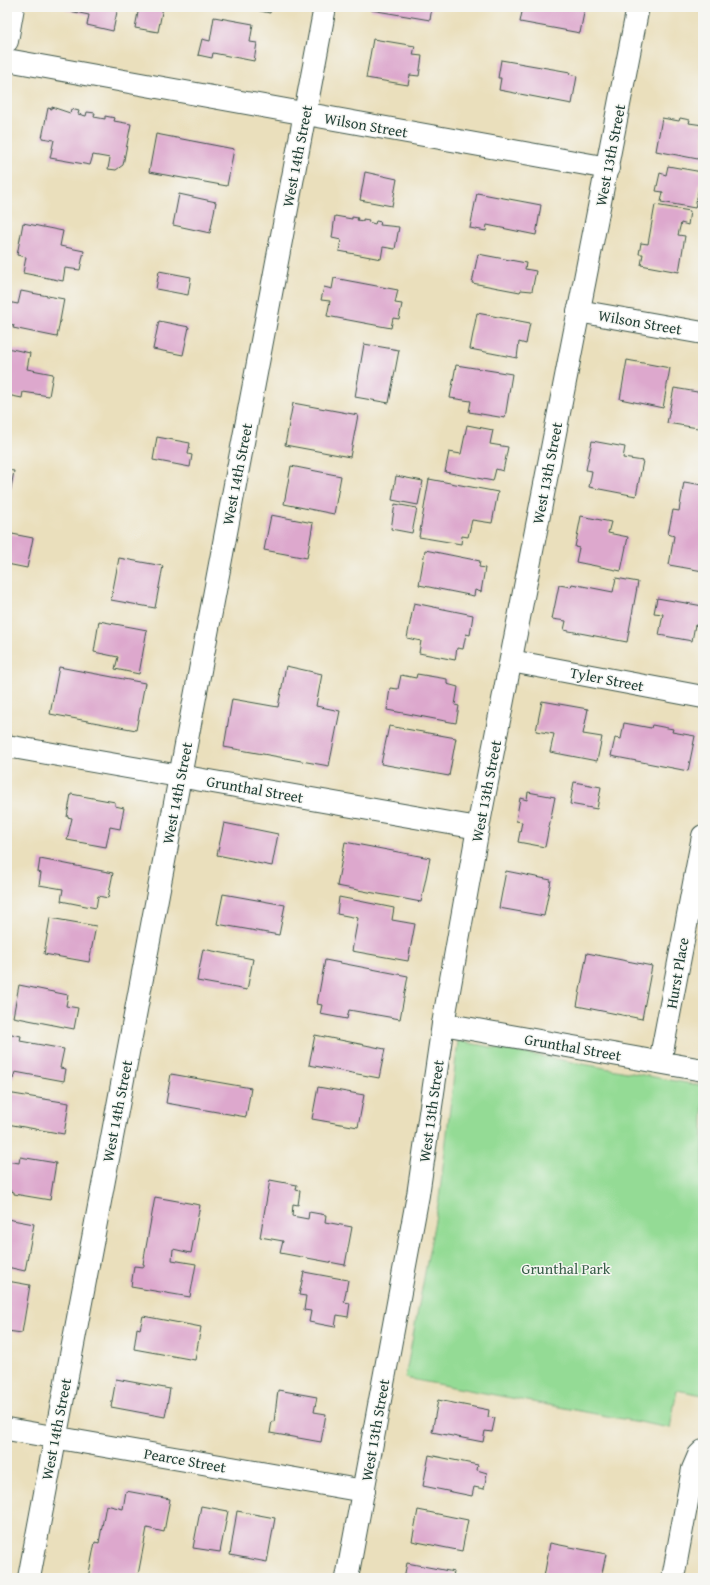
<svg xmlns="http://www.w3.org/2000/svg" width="710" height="1585" viewBox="0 0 710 1585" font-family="'Gentium Book Plus',serif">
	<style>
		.green { fill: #94db95; stroke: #5a8c64 }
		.building { fill: #dda8cd }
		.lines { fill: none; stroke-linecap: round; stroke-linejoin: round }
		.minor-casing { stroke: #3d5548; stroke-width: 24 }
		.tertiary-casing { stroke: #3d5548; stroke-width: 24 }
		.minor { stroke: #fff; stroke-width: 22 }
		.tertiary { stroke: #fff; stroke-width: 22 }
		.labels { text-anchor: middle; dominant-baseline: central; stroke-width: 3; stroke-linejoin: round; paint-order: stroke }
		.street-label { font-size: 15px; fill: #1f3d34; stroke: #f6f6f2 }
		.park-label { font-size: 15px; fill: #365d47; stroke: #f6f6f2 }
	</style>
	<rect width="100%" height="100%" fill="#f6f6f2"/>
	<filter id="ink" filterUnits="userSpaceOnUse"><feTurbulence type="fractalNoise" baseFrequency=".025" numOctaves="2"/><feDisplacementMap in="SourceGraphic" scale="8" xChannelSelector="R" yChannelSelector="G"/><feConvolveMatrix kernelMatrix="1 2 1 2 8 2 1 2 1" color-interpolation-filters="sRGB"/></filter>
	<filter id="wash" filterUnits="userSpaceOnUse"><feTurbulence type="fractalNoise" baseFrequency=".012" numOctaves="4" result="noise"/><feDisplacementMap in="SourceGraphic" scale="16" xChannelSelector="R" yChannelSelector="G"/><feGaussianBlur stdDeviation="0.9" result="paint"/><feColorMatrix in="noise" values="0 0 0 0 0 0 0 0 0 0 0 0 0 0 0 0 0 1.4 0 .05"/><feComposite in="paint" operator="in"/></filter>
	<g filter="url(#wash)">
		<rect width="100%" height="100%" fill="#eadfbc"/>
		<!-- green -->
		<path class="green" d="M 458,1041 L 703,1086 L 703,1395 L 677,1390 L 670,1428 L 405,1378 L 439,1199 Z"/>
		<g id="blocks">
			<!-- building -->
			<path class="building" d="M 66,7 L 118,7 L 113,31 L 87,25 L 89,15 L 65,10 Z
				M 139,7 L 163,7 L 158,32 L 135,28 Z
				M 242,7 L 271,7 L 270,13 Z
				M 371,7 L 432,7 L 430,20 L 371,10 Z
				M 523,7 L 585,8 L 580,33 L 520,22 Z
				M 214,17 L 253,24 L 250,42 L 257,43 L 254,61 L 213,53 L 212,58 L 198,55 L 202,39 L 210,41 Z
				M 373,39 L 415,46 L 413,55 L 422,56 L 419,76 L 410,75 L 408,85 L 366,78 Z
				M 501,60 L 570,72 L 569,74 L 577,76 L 572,104 L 499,90 L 501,78 L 498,78 Z
				M 52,107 L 70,113 L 71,109 L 79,111 L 78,114 L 86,116 L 87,112 L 95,113 L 94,117 L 105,119 L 105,116 L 115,118 L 114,121 L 131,124 L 123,165 L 116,170 L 108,169 L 110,158 L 93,155 L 90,165 L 50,158 L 54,140 L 42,138 L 48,108 L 52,109 Z
				M 662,118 L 679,121 L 680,118 L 690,120 L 689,123 L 703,125 L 703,160 L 656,151 Z
				M 156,134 L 234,149 L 227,186 L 149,172 Z
				M 668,166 L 702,172 L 695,208 L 661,202 L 663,192 L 656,191 L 660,173 L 666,175 Z
				M 365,172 L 397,179 L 392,206 L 360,200 Z
				M 477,193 L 541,205 L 536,235 L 487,225 L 486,231 L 470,228 Z
				M 179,194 L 216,202 L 210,233 L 173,225 Z
				M 655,205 L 690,211 L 688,225 L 681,223 L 678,235 L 685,236 L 679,272 L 641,265 L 643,254 L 639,254 L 641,243 L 648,244 Z
				M 335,216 L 352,219 L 352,217 L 358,218 L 357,220 L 363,221 L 363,219 L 369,220 L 368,222 L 375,224 L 376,221 L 381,222 L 380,225 L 399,227 L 395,249 L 383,247 L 381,259 L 339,251 L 341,240 L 332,238 Z
				M 23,223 L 63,231 L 60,246 L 84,251 L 80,270 L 65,268 L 63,281 L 23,273 L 26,257 L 17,255 Z
				M 478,254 L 526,263 L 525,269 L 536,271 L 532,291 L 521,290 L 520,292 L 472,283 Z
				M 159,271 L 191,277 L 188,295 L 156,289 Z
				M 334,278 L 398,290 L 395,303 L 402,304 L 399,319 L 393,318 L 391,328 L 327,316 L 330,301 L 321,300 L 324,287 L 332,289 Z
				M 21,291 L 64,299 L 57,337 L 13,328 L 14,325 L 7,324 L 7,302 L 18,304 Z
				M 477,313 L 530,323 L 526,344 L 519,342 L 517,358 L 470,349 Z
				M 159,321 L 189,327 L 183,355 L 153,349 Z
				M 364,344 L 399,350 L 389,403 L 355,397 Z
				M 7,348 L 30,353 L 27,369 L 53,374 L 49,396 L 23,392 L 22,398 L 7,395 Z
				M 627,360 L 670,368 L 663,408 L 620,399 Z
				M 456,365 L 512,374 L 505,418 L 469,412 L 471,401 L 450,398 Z
				M 674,388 L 703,393 L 698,428 L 667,423 Z
				M 293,403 L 358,415 L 350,457 L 285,445 Z
				M 467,425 L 493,430 L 490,444 L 508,447 L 503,471 L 496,469 L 493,481 L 445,472 L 449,452 L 461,454 Z
				M 157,437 L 190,443 L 188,454 L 192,455 L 190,467 L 153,460 Z
				M 592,441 L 625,447 L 623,458 L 643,461 L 636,496 L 589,487 L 592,471 L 586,470 Z
				M 291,466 L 341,476 L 334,514 L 284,504 Z
				M 7,470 L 14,471 L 8,505 L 7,505 Z
				M 396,476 L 423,481 L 418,505 L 392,500 Z
				M 429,479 L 498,492 L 492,523 L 472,520 L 468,537 L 462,536 L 461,544 L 419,537 Z
				M 684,482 L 703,485 L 703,571 L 669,565 L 674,536 L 668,534 L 673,510 L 679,511 Z
				M 395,504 L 417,508 L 412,533 L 391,529 Z
				M 271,515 L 313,523 L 307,558 L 264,550 Z
				M 581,516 L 611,522 L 608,533 L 628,537 L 621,571 L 576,562 L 579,548 L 575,547 Z
				M 7,533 L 33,538 L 27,568 L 7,564 Z
				M 425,550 L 480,561 L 479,567 L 485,568 L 481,592 L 475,590 L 474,596 L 419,585 Z
				M 119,558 L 163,566 L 155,608 L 111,600 Z
				M 616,578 L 638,582 L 627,642 L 564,630 L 566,621 L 552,619 L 559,585 L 571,587 L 572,584 L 613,592 Z
				M 657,598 L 703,606 L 703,627 L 695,625 L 692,641 L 659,635 L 663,614 L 654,613 Z
				M 414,603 L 473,615 L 470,635 L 466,634 L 463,649 L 457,648 L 455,660 L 419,653 L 421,641 L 407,638 Z
				M 99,621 L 147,630 L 139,674 L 115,669 L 118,657 L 94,652 Z
				M 286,666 L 322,674 L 316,706 L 340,711 L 329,766 L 224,747 L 232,699 L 278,707 Z
				M 59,667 L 145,683 L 136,730 L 50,714 Z
				M 417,674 L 447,679 L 447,684 L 458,687 L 455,705 L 459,706 L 456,723 L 387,710 L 390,688 L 398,689 L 401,675 L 416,678 Z
				M 542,701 L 588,709 L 583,734 L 602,737 L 597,761 L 550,752 L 554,734 L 536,731 Z
				M 624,723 L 651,728 L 652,725 L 673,729 L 672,732 L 695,736 L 688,771 L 611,756 L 615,738 L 621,739 Z
				M 389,726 L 456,738 L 449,776 L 381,764 Z
				M 574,782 L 601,787 L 597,809 L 570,804 Z
				M 528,792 L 555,797 L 545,847 L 518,842 L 522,822 L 516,821 L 520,798 L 527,800 Z
				M 71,794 L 115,802 L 115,806 L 124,808 L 120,829 L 110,827 L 106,847 L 67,840 L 72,818 L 67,817 Z
				M 224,823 L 278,834 L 272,866 L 217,855 Z
				M 345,842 L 430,858 L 421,902 L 337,886 Z
				M 40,859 L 113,873 L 108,898 L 98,896 L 96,908 L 61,901 L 63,889 L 39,885 L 41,873 L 38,872 Z
				M 506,871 L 551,880 L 544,916 L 499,908 Z
				M 223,894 L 285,905 L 279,935 L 217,924 Z
				M 339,897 L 394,908 L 392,920 L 415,924 L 408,961 L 352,951 L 358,918 L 337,914 Z
				M 50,918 L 96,926 L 89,962 L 44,954 Z
				M 203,949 L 253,959 L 247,990 L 197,981 Z
				M 587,953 L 652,966 L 642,1019 L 577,1006 Z
				M 325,960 L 408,976 L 400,1019 L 349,1010 L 347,1019 L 320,1014 L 322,1005 L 317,1004 Z
				M 19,985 L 68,995 L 66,1006 L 78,1008 L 74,1029 L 13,1017 Z
				M 7,1033 L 21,1036 L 20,1041 L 64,1049 L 60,1068 L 66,1069 L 64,1081 L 15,1072 L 13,1079 L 7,1078 Z
				M 315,1035 L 385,1049 L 379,1078 L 309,1065 Z
				M 171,1074 L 251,1088 L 246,1117 L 166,1103 Z
				M 318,1087 L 364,1095 L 358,1127 L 312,1119 Z
				M 7,1093 L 69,1103 L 64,1134 L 7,1124 Z
				M 20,1157 L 56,1163 L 50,1200 L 14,1194 L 14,1192 L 7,1190 L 7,1161 L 19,1163 Z
				M 270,1180 L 297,1185 L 296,1190 L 300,1191 L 298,1205 L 293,1204 L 292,1216 L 308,1219 L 309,1212 L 326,1215 L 325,1222 L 352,1227 L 345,1265 L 280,1253 L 283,1241 L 260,1237 Z
				M 155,1197 L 200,1205 L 191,1253 L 173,1249 L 172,1260 L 196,1264 L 190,1297 L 131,1287 L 134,1266 L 144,1267 L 144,1264 L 143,1264 Z
				M 7,1219 L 34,1224 L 25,1271 L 7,1267 Z
				M 304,1272 L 348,1280 L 344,1302 L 350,1303 L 348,1317 L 337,1315 L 335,1327 L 309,1322 L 311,1311 L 304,1310 L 306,1296 L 299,1295 Z
				M 7,1281 L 30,1285 L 22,1333 L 7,1331 Z
				M 143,1316 L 201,1327 L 195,1360 L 134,1349 L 137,1328 L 140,1329 Z
				M 116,1379 L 170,1389 L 165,1417 L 111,1407 Z
				M 278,1390 L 317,1397 L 314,1412 L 326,1414 L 321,1442 L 270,1433 L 272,1421 L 274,1422 Z
				M 438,1400 L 489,1410 L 488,1417 L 495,1418 L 492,1432 L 485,1431 L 483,1442 L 432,1432 Z
				M 429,1455 L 478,1465 L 477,1470 L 487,1473 L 484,1489 L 474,1487 L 472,1496 L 423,1486 Z
				M 126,1491 L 170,1499 L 164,1532 L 147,1528 L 138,1575 L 144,1576 L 144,1578 L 88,1578 L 95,1542 L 99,1543 L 106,1505 L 123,1509 Z
				M 201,1506 L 228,1511 L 220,1552 L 193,1548 Z
				M 418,1510 L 468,1520 L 462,1551 L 412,1541 Z
				M 237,1511 L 275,1518 L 267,1562 L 230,1555 Z
				M 550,1543 L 606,1554 L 601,1578 L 544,1577 Z
				M 407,1563 L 454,1572 L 453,1578 L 404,1578 Z
				M 216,1574 L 235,1577 L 235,1578 L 215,1578 Z"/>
		</g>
	</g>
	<g filter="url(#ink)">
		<use href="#blocks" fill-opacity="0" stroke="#3d5548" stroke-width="1"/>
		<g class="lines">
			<defs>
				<path id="minor" d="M 7,41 L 13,7
					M 7,60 L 608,168
					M 578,311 L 703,333
					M 511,661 L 703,697
					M 7,746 L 478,828
					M 443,1024 L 703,1070
					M 660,1062 L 703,836
					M 7,1429 L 364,1491
					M 29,1578 L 325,7
					M 673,1578 L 693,1469 L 699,1455 L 703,1451"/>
				<path id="tertiary" d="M 347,1578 L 418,1195 L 443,1024 L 478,828 L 638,7"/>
			</defs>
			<!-- minor casing -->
			<use href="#minor" class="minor-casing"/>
			<!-- tertiary casing -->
			<use href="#tertiary" class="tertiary-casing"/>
			<!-- minor -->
			<use href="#minor" class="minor"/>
			<!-- tertiary -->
			<use href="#tertiary" class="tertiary"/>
		</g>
	</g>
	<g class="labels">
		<!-- street labels -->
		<g class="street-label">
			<text transform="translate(366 125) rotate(10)">Wilson Street</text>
			<text transform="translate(610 155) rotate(-79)">West 13th Street</text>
			<text transform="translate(297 156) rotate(-79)">West 14th Street</text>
			<text transform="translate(640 322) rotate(10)">Wilson Street</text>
			<text transform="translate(547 473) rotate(-79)">West 13th Street</text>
			<text transform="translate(237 474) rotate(-79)">West 14th Street</text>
			<text transform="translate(607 679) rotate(11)">Tyler Street</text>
			<text transform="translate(255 789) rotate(10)">Grunthal Street</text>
			<text transform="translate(486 791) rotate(-79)">West 13th Street</text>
			<text transform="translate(177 793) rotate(-79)">West 14th Street</text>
			<text transform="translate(677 973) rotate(-80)">Hurst Place</text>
			<text transform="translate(573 1047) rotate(10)">Grunthal Street</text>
			<text transform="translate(117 1111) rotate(-79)">West 14th Street</text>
			<text transform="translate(431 1111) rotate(-82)">West 13th Street</text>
			<text transform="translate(56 1429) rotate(-79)">West 14th Street</text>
			<text transform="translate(375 1430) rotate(-80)">West 13th Street</text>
			<text transform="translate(185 1460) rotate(10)">Pearce Street</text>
		</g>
		<!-- park labels -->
		<g class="park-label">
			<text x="566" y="1268">Grunthal Park</text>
		</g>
	</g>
	<!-- margin -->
	<rect width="710" height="1585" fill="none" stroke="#f6f6f2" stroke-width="24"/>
</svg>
